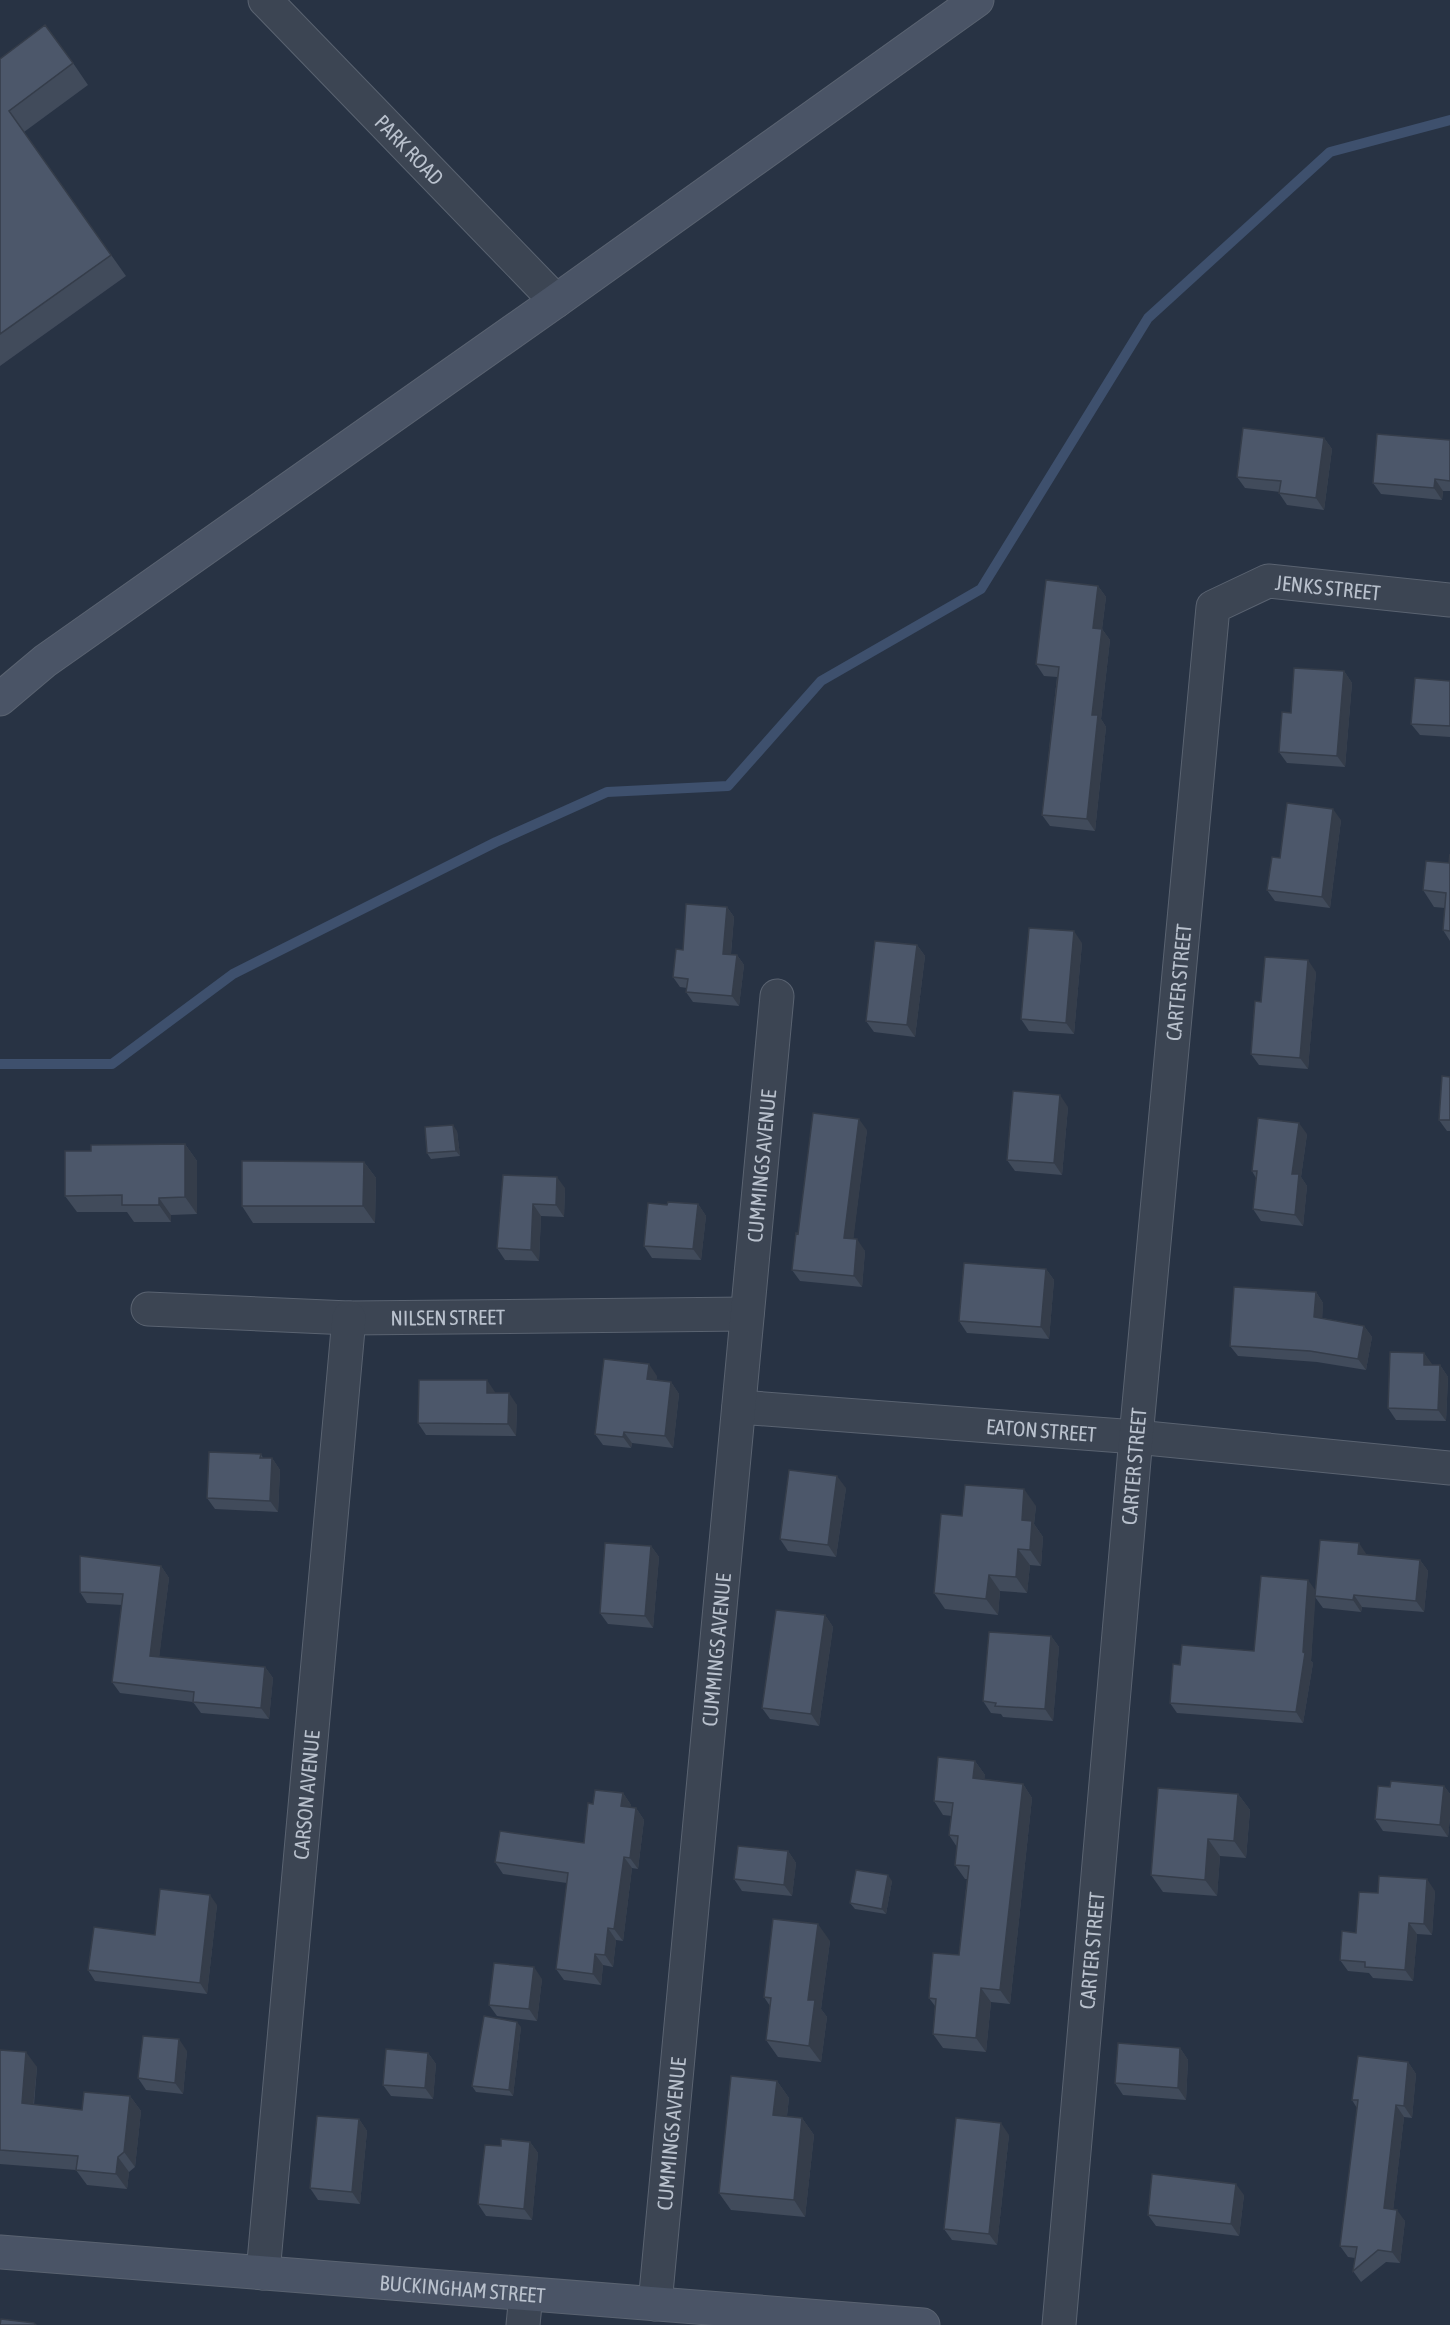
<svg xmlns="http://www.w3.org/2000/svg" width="1450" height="2325" viewBox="0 0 1450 2325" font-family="'Asap Condensed',sans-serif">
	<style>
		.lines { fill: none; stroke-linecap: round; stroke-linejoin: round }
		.stream { stroke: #3e506d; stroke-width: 10 }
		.street-casing { stroke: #5a6371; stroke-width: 35 }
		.secondary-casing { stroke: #5a6371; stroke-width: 35 }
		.street { stroke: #3c4553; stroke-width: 33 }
		.secondary { stroke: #4a5466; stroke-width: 33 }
		.wall { fill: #414b5b }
		.shaded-wall { fill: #353d4a }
		.building { fill: #4c576a; stroke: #353d4a; stroke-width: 1.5 }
		.labels { text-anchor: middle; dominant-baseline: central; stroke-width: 4.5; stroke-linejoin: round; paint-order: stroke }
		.street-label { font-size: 21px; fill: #b9c1cd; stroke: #202a39 }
	</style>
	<rect width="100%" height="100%" fill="#283344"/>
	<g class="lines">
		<!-- stream -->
		<path class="stream" d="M 0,1064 L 112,1064 L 233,974 L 496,842 L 607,792 L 728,786 L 821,681 L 981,589 L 1148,318 L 1330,152 L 1450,120"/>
		<defs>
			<g id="street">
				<path id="s1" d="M 265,0 L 556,301"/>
				<path id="s2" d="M 148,1309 L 349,1318 L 747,1314"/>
				<path id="s3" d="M 739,1407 L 1136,1437 L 1450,1468"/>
				<path id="s4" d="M 263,2273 L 349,1318"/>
				<path id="s5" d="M 655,2304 L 777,996"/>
				<path d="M 523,2325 L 526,2294"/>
				<path id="s6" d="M 1059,2325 L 1136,1437 L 1213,607 L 1268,581 L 1450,600"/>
			</g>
			<g id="secondary">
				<path d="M 0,699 L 45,661 L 556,301 L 977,0"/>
				<path id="s7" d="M 0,2252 L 923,2325"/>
			</g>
		</defs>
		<!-- street casing -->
		<use href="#street" class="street-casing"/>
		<!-- secondary casing -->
		<use href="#secondary" class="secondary-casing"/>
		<!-- street -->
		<use href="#street" class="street"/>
		<!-- secondary -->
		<use href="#secondary" class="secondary"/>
	</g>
	<!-- wall -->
	<path class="wall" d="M 0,59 L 73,63 L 88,85 L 24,132 L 126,276 L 0,366 Z
		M 1324,438 L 1332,449 L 1324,510 L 1287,505 L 1279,493 L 1280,492 L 1245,488 L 1237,477 Z
		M 1450,440 L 1450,491 L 1443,491 L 1442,500 L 1381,494 L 1373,483 Z
		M 1098,586 L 1106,597 L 1102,629 L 1110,640 L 1101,719 L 1106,727 L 1095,831 L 1050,826 L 1042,815 L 1057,677 L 1044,676 L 1036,664 Z
		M 1344,671 L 1352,683 L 1345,767 L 1287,763 L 1279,752 L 1291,713 Z
		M 1450,681 L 1450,737 L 1420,735 L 1411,724 Z
		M 1341,820 L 1330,908 L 1275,901 L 1267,890 L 1280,858 Z
		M 1450,854 L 1450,941 L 1443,930 L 1445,908 L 1434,907 L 1423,890 L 1449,863 Z
		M 727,907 L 734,917 L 731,954 L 737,955 L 744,965 L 739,1006 L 693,1002 L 686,992 L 687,988 L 680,987 L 673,977 L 683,950 Z
		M 1082,943 L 1074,1034 L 1029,1031 L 1021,1019 Z
		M 917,945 L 925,956 L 915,1037 L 874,1032 L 866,1021 Z
		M 1316,972 L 1308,1069 L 1259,1065 L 1251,1054 L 1261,1002 Z
		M 1450,1077 L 1450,1131 L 1447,1131 L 1439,1120 Z
		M 1068,1107 L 1062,1175 L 1015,1171 L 1007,1160 Z
		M 867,1130 L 853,1239 L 865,1251 L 862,1287 L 800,1281 L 792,1270 L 798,1234 Z
		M 457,1131 L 460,1156 L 431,1159 L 427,1153 Z
		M 1307,1134 L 1301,1177 L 1307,1186 L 1303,1226 L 1261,1221 L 1253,1209 L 1256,1178 L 1252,1171 Z
		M 185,1144 L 197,1161 L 197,1214 L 171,1215 L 171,1222 L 134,1222 L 127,1212 L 77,1212 L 65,1196 L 91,1151 Z
		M 364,1162 L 376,1178 L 375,1223 L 253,1223 L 242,1206 Z
		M 503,1175 L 565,1188 L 564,1217 L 541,1216 L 539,1261 L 505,1260 L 497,1248 Z
		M 698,1204 L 706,1216 L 701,1260 L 652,1258 L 644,1246 L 667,1205 Z
		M 1046,1269 L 1054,1280 L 1049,1339 L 967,1333 L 959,1321 Z
		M 1316,1292 L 1323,1303 L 1322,1318 L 1364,1326 L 1372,1337 L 1366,1370 L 1317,1362 L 1238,1356 L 1230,1346 Z
		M 1424,1353 L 1432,1365 L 1440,1365 L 1448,1377 L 1446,1421 L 1396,1420 L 1388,1408 Z
		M 657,1376 L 656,1381 L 671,1382 L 679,1394 L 673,1448 L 632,1443 L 631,1448 L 603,1445 L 595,1434 Z
		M 495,1392 L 495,1393 L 517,1405 L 516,1436 L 426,1435 L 418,1423 Z
		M 261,1454 L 263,1458 L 272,1458 L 280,1470 L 278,1512 L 215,1509 L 207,1498 Z
		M 846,1488 L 836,1557 L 788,1551 L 780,1539 Z
		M 1036,1506 L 1034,1524 L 1043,1537 L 1041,1566 L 1030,1565 L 1027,1593 L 1000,1591 L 998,1615 L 945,1609 L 934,1593 L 962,1516 Z
		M 651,1546 L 659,1557 L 653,1628 L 608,1624 L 600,1613 Z
		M 1367,1555 L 1420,1560 L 1428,1571 L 1424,1612 L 1362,1607 L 1361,1612 L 1323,1608 L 1315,1597 L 1311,1661 L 1313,1663 L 1303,1723 L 1177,1713 L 1170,1703 L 1254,1651 L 1315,1590 Z
		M 161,1566 L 169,1578 L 159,1657 L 265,1667 L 273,1678 L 269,1719 L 201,1713 L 193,1702 L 120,1693 L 112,1682 L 122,1605 L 87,1603 L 80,1592 Z
		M 825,1615 L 833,1627 L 819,1726 L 770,1719 L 762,1708 Z
		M 1051,1636 L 1059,1647 L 1053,1721 L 1003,1717 L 1001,1714 L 991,1713 L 983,1701 Z
		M 975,1761 L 985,1775 L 984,1779 L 1023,1784 L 1032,1798 L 1010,2004 L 991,2002 L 986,2052 L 943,2048 L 933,2034 L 935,2006 L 929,1998 L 959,1955 L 967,1879 L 965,1879 L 955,1865 L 957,1847 L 949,1835 L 952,1816 L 943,1815 L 934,1801 Z
		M 1444,1786 L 1450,1794 L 1450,1818 L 1448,1837 L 1383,1831 L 1375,1819 L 1390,1787 Z
		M 623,1793 L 631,1805 L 630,1807 L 636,1808 L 644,1820 L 638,1869 L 632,1868 L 623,1941 L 616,1940 L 613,1967 L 603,1965 L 601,1985 L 564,1980 L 556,1969 L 567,1883 L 503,1874 L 495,1862 L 584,1843 L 593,1804 Z
		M 1238,1794 L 1250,1810 L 1246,1858 L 1220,1856 L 1217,1896 L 1163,1892 L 1151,1875 Z
		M 788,1851 L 796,1863 L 792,1896 L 742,1891 L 734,1879 Z
		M 892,1881 L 886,1914 L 855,1909 L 850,1903 Z
		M 1435,1891 L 1432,1935 L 1417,1934 L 1413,1981 L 1373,1978 L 1369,1973 L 1348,1971 L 1340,1960 L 1356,1933 Z
		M 217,1905 L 207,1994 L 95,1981 L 88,1970 L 155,1935 Z
		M 830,1941 L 821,2009 L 827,2017 L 821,2062 L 778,2057 L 766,2040 L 770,2006 L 764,1997 Z
		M 542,1979 L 537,2021 L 497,2016 L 489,2005 Z
		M 521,2027 L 513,2096 L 476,2092 L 472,2086 Z
		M 1180,2048 L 1188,2060 L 1186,2100 L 1123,2095 L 1115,2083 Z
		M 0,2050 L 37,2067 L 34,2105 L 82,2110 L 130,2096 L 141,2111 L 135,2167 L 129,2172 L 127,2189 L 87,2185 L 76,2170 L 0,2164 Z
		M 187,2051 L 183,2094 L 146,2090 L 138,2078 Z
		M 428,2053 L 436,2064 L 433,2099 L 391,2096 L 383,2085 Z
		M 1408,2062 L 1416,2074 L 1412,2118 L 1404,2117 L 1393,2210 L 1405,2221 L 1400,2263 L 1386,2262 L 1361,2282 L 1353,2271 L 1355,2258 L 1348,2257 L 1340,2246 L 1357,2108 L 1352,2100 Z
		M 777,2081 L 789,2098 L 787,2116 L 802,2118 L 814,2135 L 805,2217 L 731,2210 L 719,2193 Z
		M 359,2119 L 367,2131 L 360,2204 L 318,2200 L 310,2188 Z
		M 1009,2135 L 997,2245 L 952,2240 L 944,2229 Z
		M 530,2142 L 538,2153 L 532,2220 L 486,2216 L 478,2204 Z
		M 1244,2195 L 1239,2236 L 1156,2226 L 1148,2215 Z"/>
	<!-- shaded-wall -->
	<path class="shaded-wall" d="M 1324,438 L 1332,449 L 1324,510 L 1316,498 Z
		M 1435,479 L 1443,491 L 1442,500 L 1434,488 Z
		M 1098,586 L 1106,597 L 1102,629 L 1110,640 L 1101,719 L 1106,727 L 1095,831 L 1087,819 L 1092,715 L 1093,628 Z
		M 1344,671 L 1352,683 L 1345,767 L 1337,756 Z
		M 1333,809 L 1341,820 L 1330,908 L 1322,897 Z
		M 727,907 L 734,917 L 730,964 L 723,954 Z
		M 1074,931 L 1082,943 L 1074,1034 L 1066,1023 Z
		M 917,945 L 925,956 L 915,1037 L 907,1025 Z
		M 737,955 L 744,965 L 739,1006 L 732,996 Z
		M 1308,960 L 1316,972 L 1308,1069 L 1300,1058 Z
		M 1060,1095 L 1068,1107 L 1062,1175 L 1054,1163 Z
		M 859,1119 L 867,1130 L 852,1250 L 844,1238 Z
		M 1299,1123 L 1307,1134 L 1301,1177 L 1307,1186 L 1303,1226 L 1295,1215 L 1292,1174 Z
		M 453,1125 L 457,1131 L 460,1156 L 456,1151 Z
		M 185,1144 L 197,1161 L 197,1214 L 185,1197 Z
		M 364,1162 L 376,1178 L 375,1223 L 363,1206 Z
		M 557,1177 L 565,1188 L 564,1217 L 556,1205 Z
		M 159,1198 L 171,1215 L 171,1222 L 159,1205 Z
		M 533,1204 L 541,1216 L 539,1261 L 531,1250 Z
		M 698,1204 L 706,1216 L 701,1260 L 693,1249 Z
		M 857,1239 L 865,1251 L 862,1287 L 854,1276 Z
		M 1046,1269 L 1054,1280 L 1049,1339 L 1041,1327 Z
		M 1316,1292 L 1323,1303 L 1322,1327 L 1314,1317 Z
		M 1364,1326 L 1372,1337 L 1366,1370 L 1358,1359 Z
		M 1424,1353 L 1432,1364 L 1432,1376 L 1424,1365 Z
		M 649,1364 L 657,1376 L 655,1391 L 647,1379 Z
		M 1440,1365 L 1448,1377 L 1446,1421 L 1438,1410 Z
		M 487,1380 L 495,1392 L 495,1405 L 487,1393 Z
		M 671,1382 L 679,1394 L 673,1448 L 665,1436 Z
		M 509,1393 L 517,1405 L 516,1436 L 508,1424 Z
		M 624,1432 L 632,1443 L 631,1448 L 623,1437 Z
		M 272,1458 L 280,1470 L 278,1512 L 270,1501 Z
		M 837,1476 L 846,1488 L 836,1557 L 828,1545 Z
		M 1024,1489 L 1036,1506 L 1034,1524 L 1043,1537 L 1041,1566 L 1030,1550 L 1022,1520 Z
		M 1359,1543 L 1367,1555 L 1358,1554 Z
		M 651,1546 L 659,1557 L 653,1628 L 645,1616 Z
		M 1018,1549 L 1030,1565 L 1027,1593 L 1016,1577 Z
		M 1420,1560 L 1428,1571 L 1424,1612 L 1416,1601 Z
		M 161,1566 L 169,1578 L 158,1667 L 150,1656 Z
		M 989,1575 L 1000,1591 L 998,1615 L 986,1599 Z
		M 1308,1580 L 1316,1591 L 1311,1661 L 1313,1663 L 1303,1723 L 1296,1712 L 1303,1652 Z
		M 1354,1595 L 1362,1607 L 1361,1612 L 1353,1600 Z
		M 825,1615 L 833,1627 L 819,1726 L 811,1714 Z
		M 1051,1636 L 1059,1647 L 1053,1721 L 1045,1709 Z
		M 265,1667 L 273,1678 L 269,1719 L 261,1708 Z
		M 975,1761 L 985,1775 L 983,1792 L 973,1778 Z
		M 1023,1784 L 1032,1798 L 1010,2004 L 1000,1990 Z
		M 1444,1786 L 1450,1794 L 1450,1818 L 1448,1837 L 1440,1825 Z
		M 623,1793 L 631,1805 L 629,1818 L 621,1806 Z
		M 1238,1794 L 1250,1810 L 1246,1858 L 1234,1841 Z
		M 636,1808 L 644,1820 L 638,1869 L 630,1858 Z
		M 1208,1839 L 1220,1856 L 1217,1896 L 1205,1880 Z
		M 788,1851 L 796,1863 L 792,1896 L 784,1885 Z
		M 624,1857 L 632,1868 L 623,1941 L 614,1929 Z
		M 888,1875 L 892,1881 L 886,1914 L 882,1909 Z
		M 1427,1879 L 1435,1891 L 1432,1935 L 1424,1924 Z
		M 210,1895 L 217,1905 L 207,1994 L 200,1983 Z
		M 1409,1923 L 1417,1934 L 1413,1981 L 1405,1970 Z
		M 818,1924 L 830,1941 L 821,2009 L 827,2017 L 821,2062 L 809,2046 L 808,2000 Z
		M 608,1928 L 616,1940 L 613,1967 L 605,1955 Z
		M 595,1954 L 603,1965 L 601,1985 L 593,1974 Z
		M 534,1967 L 542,1979 L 537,2021 L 529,2009 Z
		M 981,1988 L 991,2002 L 986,2052 L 976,2038 Z
		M 517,2022 L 521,2027 L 513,2096 L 509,2090 Z
		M 179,2039 L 187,2051 L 183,2094 L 175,2083 Z
		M 1180,2048 L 1188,2060 L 1186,2100 L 1178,2088 Z
		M 26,2052 L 37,2067 L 32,2118 L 22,2103 Z
		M 428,2053 L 436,2064 L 433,2099 L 425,2088 Z
		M 1408,2062 L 1416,2074 L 1412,2118 L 1404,2106 Z
		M 777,2081 L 789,2098 L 785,2132 L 773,2115 Z
		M 130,2096 L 141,2111 L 135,2167 L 124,2152 Z
		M 1396,2105 L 1404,2117 L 1392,2220 L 1384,2208 Z
		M 802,2118 L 814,2135 L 805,2217 L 794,2200 Z
		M 359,2119 L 367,2131 L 360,2204 L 352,2192 Z
		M 1001,2123 L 1009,2135 L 997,2245 L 989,2234 Z
		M 530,2142 L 538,2153 L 532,2220 L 524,2209 Z
		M 118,2157 L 129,2172 L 127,2189 L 116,2174 Z
		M 1236,2184 L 1244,2195 L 1239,2236 L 1231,2224 Z
		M 1397,2210 L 1405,2221 L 1400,2263 L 1392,2252 Z"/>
	<!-- building -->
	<path class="building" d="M 45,25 L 73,63 L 9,111 L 111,255 L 0,334 L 0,59 Z
		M 1243,428 L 1324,438 L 1316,498 L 1279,493 L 1281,481 L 1237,477 Z
		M 1377,434 L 1450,440 L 1450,481 L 1435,479 L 1434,488 L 1373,483 Z
		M 1046,580 L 1098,586 L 1093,628 L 1102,629 L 1092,715 L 1098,715 L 1087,819 L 1042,815 L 1059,667 L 1036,664 Z
		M 1294,668 L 1344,671 L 1337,756 L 1279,752 L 1282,712 L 1291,713 Z
		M 1415,678 L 1450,681 L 1450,726 L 1411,724 Z
		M 1287,803 L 1333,809 L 1322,897 L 1267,890 L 1272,857 L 1280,858 Z
		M 1450,854 L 1450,931 L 1443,930 L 1446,893 L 1423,890 L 1426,861 L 1449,863 Z
		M 686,904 L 727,907 L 723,954 L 737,955 L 732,996 L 686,992 L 688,979 L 673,977 L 676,949 L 683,950 Z
		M 1029,928 L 1074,931 L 1066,1023 L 1021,1019 Z
		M 875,941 L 917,945 L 907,1025 L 866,1021 Z
		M 1265,957 L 1308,960 L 1300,1058 L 1251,1054 L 1255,1001 L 1261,1002 Z
		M 1442,1076 L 1450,1077 L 1450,1120 L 1439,1120 Z
		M 1013,1091 L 1060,1095 L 1054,1163 L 1007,1160 Z
		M 813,1113 L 859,1119 L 844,1238 L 857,1239 L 854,1276 L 792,1270 L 796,1233 L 798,1234 Z
		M 1258,1118 L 1299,1123 L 1292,1174 L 1299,1174 L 1295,1215 L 1253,1209 L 1257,1171 L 1252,1171 Z
		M 453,1125 L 456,1151 L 427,1153 L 425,1127 Z
		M 185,1144 L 185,1197 L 159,1198 L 159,1205 L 122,1205 L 122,1195 L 65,1196 L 65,1151 L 91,1151 L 91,1145 Z
		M 242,1161 L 364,1162 L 363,1206 L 242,1206 Z
		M 503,1175 L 557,1177 L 556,1205 L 533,1204 L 531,1250 L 497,1248 Z
		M 668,1202 L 698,1204 L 693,1249 L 644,1246 L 648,1203 L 667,1205 Z
		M 964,1263 L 1046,1269 L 1041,1327 L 959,1321 Z
		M 1234,1287 L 1316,1292 L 1314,1317 L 1364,1326 L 1358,1359 L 1310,1351 L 1230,1346 Z
		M 1390,1352 L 1424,1353 L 1424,1365 L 1440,1365 L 1438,1410 L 1388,1408 Z
		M 604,1359 L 649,1364 L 647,1379 L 671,1382 L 665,1436 L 624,1432 L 623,1437 L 595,1434 Z
		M 419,1380 L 487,1380 L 487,1393 L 509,1393 L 508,1424 L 418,1423 Z
		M 209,1452 L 261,1454 L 260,1458 L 272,1458 L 270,1501 L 207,1498 Z
		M 789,1470 L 837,1476 L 828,1545 L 780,1539 Z
		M 965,1485 L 1024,1489 L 1022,1520 L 1032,1521 L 1030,1550 L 1018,1549 L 1016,1577 L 989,1575 L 986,1599 L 934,1593 L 941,1514 L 962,1516 Z
		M 1320,1540 L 1359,1543 L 1358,1554 L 1420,1560 L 1416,1601 L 1354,1595 L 1353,1600 L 1315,1596 Z
		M 605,1543 L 651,1546 L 645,1616 L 600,1613 Z
		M 80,1556 L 161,1566 L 150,1656 L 265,1667 L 261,1708 L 193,1702 L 194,1692 L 112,1682 L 123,1594 L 80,1592 Z
		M 1261,1576 L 1308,1580 L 1303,1652 L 1305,1653 L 1296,1712 L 1170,1703 L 1173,1664 L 1180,1665 L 1182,1645 L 1254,1651 Z
		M 776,1610 L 825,1615 L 811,1714 L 762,1708 Z
		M 989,1632 L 1051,1636 L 1045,1709 L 995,1706 L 996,1703 L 983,1701 Z
		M 938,1757 L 975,1761 L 973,1778 L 1023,1784 L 1000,1990 L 981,1988 L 976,2038 L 933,2034 L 936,1999 L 929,1998 L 933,1953 L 959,1955 L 969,1866 L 955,1865 L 958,1836 L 949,1835 L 953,1803 L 934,1801 Z
		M 1391,1781 L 1444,1786 L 1440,1825 L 1375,1819 L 1378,1786 L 1390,1787 Z
		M 1158,1788 L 1238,1794 L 1234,1841 L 1208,1839 L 1205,1880 L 1151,1875 Z
		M 595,1790 L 623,1793 L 621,1806 L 636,1808 L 630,1858 L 624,1857 L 614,1929 L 608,1928 L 605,1955 L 595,1954 L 593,1974 L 556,1969 L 568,1873 L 495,1862 L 500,1831 L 584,1843 L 588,1803 L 593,1804 Z
		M 738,1846 L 788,1851 L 784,1885 L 734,1879 Z
		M 856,1870 L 888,1875 L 882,1909 L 850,1903 Z
		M 1379,1876 L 1427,1879 L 1424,1924 L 1409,1923 L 1405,1970 L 1365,1967 L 1365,1962 L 1340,1960 L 1342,1931 L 1356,1933 L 1359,1892 L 1378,1893 Z
		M 160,1889 L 210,1895 L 200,1983 L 88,1970 L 94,1927 L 155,1935 Z
		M 773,1919 L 818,1924 L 808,2000 L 815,2000 L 809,2046 L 766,2040 L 771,1998 L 764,1997 Z
		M 494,1963 L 534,1967 L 529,2009 L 489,2005 Z
		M 484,2016 L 517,2022 L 509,2090 L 472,2086 Z
		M 143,2036 L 179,2039 L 175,2083 L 138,2078 Z
		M 1118,2043 L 1180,2048 L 1178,2088 L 1115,2083 Z
		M 386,2049 L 428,2053 L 425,2088 L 383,2085 Z
		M 0,2050 L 26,2052 L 22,2103 L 82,2110 L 84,2092 L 130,2096 L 124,2152 L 118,2157 L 116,2174 L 76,2170 L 78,2156 L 0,2150 Z
		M 1358,2056 L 1408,2062 L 1404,2106 L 1396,2105 L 1384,2208 L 1397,2210 L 1392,2252 L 1378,2250 L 1353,2271 L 1357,2247 L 1340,2246 L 1358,2100 L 1352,2100 Z
		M 731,2076 L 777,2081 L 773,2115 L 802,2118 L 794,2200 L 719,2193 Z
		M 317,2116 L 359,2119 L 352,2192 L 310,2188 Z
		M 956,2118 L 1001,2123 L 989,2234 L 944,2229 Z
		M 501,2139 L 530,2142 L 524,2209 L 478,2204 L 485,2145 L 501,2146 Z
		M 1152,2174 L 1236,2184 L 1231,2224 L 1148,2215 Z
		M 1,2319 L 34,2323 L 36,2325 L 0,2325 Z"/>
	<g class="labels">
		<!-- street labels -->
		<g class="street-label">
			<text stroke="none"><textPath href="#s1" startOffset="208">PARK ROAD</textPath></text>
			<text stroke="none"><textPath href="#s6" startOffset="1846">JENKS STREET</textPath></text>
			<text stroke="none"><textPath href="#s6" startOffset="1348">CARTER STREET</textPath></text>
			<text stroke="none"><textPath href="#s5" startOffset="1143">CUMMINGS AVENUE</textPath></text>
			<text stroke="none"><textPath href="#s2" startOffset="300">NILSEN STREET</textPath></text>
			<text stroke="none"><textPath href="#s3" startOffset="303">EATON STREET</textPath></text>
			<text stroke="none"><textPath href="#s6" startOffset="862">CARTER STREET</textPath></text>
			<text stroke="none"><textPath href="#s5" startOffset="657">CUMMINGS AVENUE</textPath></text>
			<text stroke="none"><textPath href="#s4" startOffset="480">CARSON AVENUE</textPath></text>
			<text stroke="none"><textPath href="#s6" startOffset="376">CARTER STREET</textPath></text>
			<text stroke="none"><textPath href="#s5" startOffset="171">CUMMINGS AVENUE</textPath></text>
			<text stroke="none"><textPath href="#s7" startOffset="464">BUCKINGHAM STREET</textPath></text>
		</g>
	</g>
</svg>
